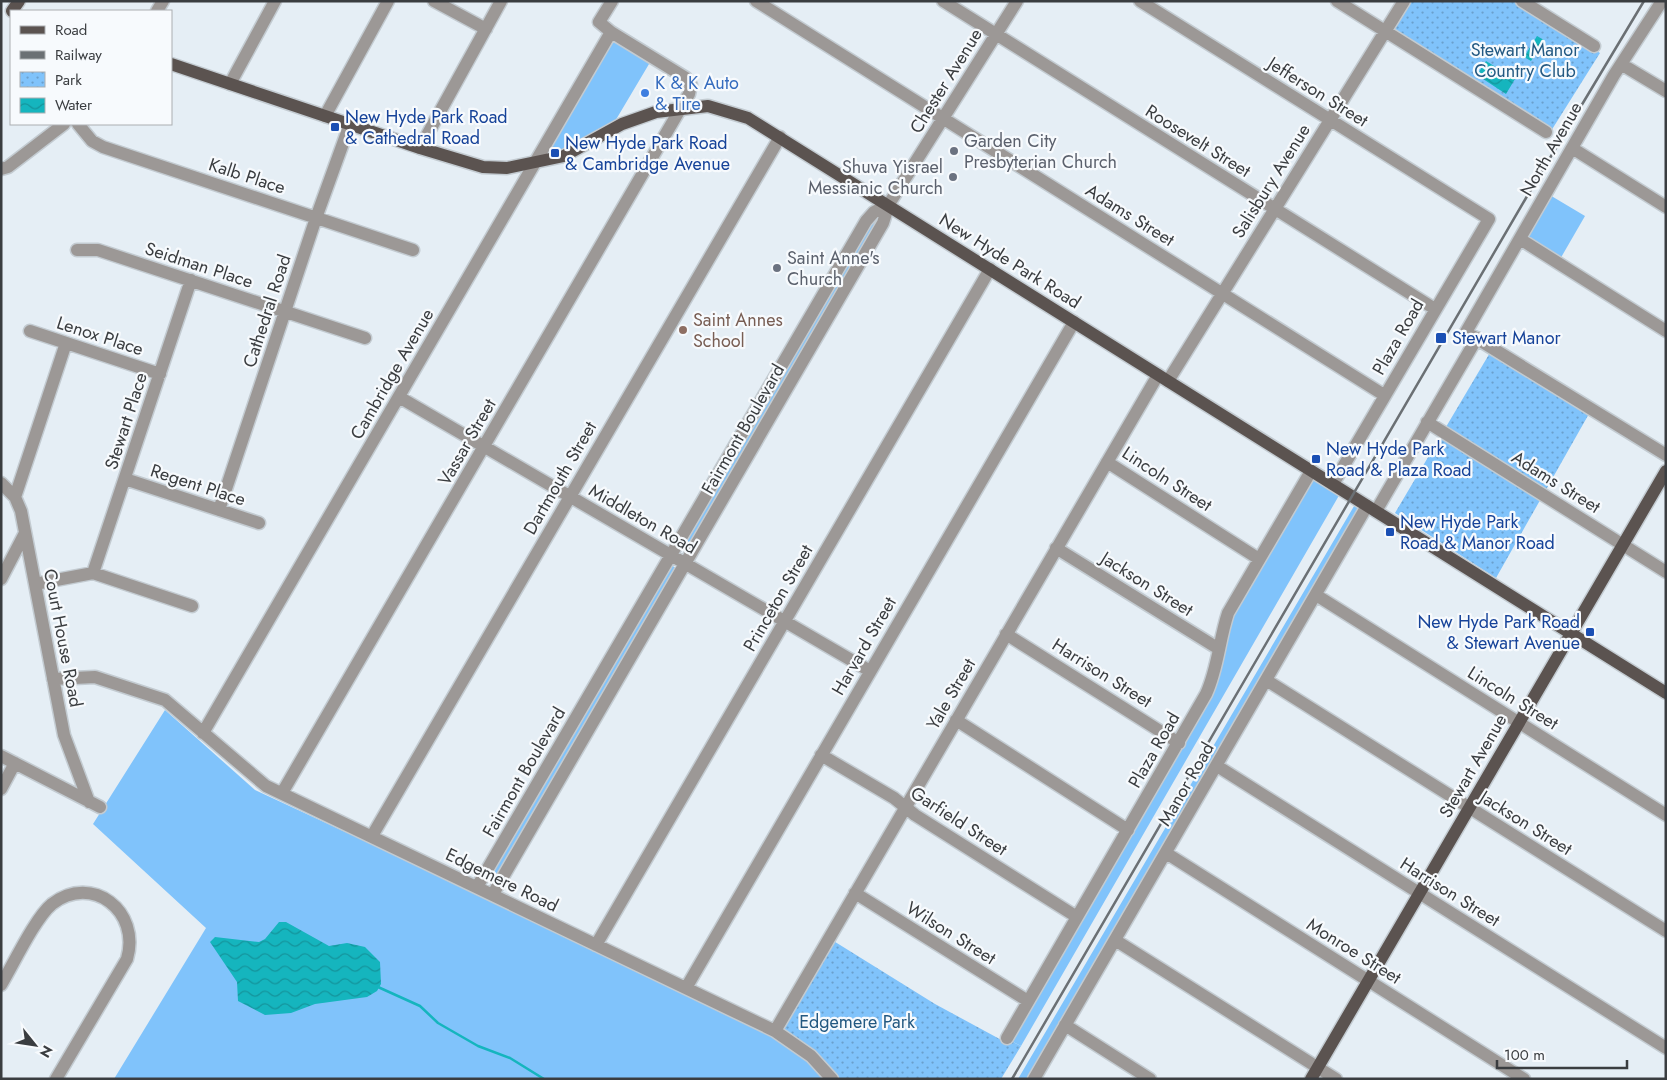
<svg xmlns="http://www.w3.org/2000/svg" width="1667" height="1080" viewBox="0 0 1667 1080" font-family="Jost,sans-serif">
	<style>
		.green { fill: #80c3fb }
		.park { fill: url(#park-dots) }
		.water { fill: url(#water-waves) }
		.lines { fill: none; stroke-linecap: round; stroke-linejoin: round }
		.stream { stroke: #15b5be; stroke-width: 2.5 }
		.minor-casing { stroke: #c3cbd1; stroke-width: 15 }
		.major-casing { stroke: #c3cbd1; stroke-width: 15 }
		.minor { stroke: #9c9896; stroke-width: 12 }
		.major { stroke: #5b5350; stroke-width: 12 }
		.rail { stroke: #6b7074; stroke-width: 2.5 }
		.shop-dot { fill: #3f7fe0; stroke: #f7fafd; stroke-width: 2 }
		.transit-dot { fill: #1a4fb4; stroke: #f7fafd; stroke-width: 2 }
		.worship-dot { fill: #6b7280; stroke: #f7fafd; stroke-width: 2 }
		.education-dot { fill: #8d6e63; stroke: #f7fafd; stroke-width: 2 }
		.labels { text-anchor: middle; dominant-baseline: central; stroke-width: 4.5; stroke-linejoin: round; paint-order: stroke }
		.park-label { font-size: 18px; fill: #235982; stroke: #f7fafd }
		.street-label { font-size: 18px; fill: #3a3d40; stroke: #f7fafd }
		.shop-label { font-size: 18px; fill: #366cbe; stroke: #f7fafd; text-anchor: start }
		.transit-label { font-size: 18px; fill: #164399; stroke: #f7fafd; text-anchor: start }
		.worship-label { font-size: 18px; fill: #5b616d; stroke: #f7fafd; text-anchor: start }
		.education-label { font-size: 18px; fill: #785e54; stroke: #f7fafd; text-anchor: start }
	</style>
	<defs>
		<pattern id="park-dots" width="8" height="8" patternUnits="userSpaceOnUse" patternTransform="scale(1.25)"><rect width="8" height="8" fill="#80c3fb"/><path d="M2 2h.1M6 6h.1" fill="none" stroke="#6aa0cd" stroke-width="1.8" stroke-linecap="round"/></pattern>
		<pattern id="water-waves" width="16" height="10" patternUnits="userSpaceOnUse" patternTransform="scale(1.25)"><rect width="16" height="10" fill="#15b5be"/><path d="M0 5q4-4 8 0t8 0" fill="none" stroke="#14949c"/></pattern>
	</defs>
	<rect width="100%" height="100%" fill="#e5eef5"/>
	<!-- green -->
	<path class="green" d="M 612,35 L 652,59 L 611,128 L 540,161 Z
		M 1543,191 L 1585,216 L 1559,261 L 1517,236 Z
		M 874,216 L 880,216 L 686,551 L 683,551 L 681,547 Z
		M 1309,472 L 1341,492 L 1021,1046 L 1009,1040 L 1211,686 L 1227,617 Z
		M 1357,501 L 1366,507 L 1033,1079 L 1018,1079 Z
		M 671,565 L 676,568 L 493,884 L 491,883 L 489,877 Z
		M 165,710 L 255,790 L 775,1031 L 831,1079 L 114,1079 L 206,928 L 93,824 Z"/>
	<!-- park -->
	<path class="park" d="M 1408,1 L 1518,1 L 1600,53 L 1551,131 L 1390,30 Z
		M 1491,351 L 1590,412 L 1496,578 L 1395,513 Z
		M 832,940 L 935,1004 L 1007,1043 L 1009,1040 L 1021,1046 L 1001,1079 L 831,1079 L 778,1033 Z"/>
	<!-- water -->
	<path class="water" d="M 1537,36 L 1544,40 L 1531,61 L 1524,57 Z
		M 1486,61 L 1515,79 L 1506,94 L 1477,75 Z
		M 279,922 L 286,922 L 329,946 L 347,943 L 365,947 L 380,962 L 381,984 L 377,991 L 367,997 L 315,1004 L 291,1013 L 265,1015 L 238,1001 L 237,982 L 210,942 L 215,937 L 259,942 L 265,939 Z"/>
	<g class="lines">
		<!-- stream -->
		<path class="stream" d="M 378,987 L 420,1006 L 438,1023 L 478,1046 L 510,1058 L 544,1079"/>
		<defs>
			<path id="minor" d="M 434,1 L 486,29
				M 756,1 L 1384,395
				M 943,1 L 1435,309
				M 1140,1 L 1489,219 L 1333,484
				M 1337,1 L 1546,132
				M 1522,1 L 1594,46
				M 1662,1 L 1614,75 L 1466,332 L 1666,455
				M 157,11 L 163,1
				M 1621,64 L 1666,91
				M 230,84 L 275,1
				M 325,116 L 388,1
				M 78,124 L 92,141 L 103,147 L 413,250
				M 420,148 L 501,1
				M 1572,148 L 1666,207
				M 1,169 L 8,167 L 64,124
				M 1520,239 L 1666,331
				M 77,250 L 98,250 L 365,338
				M 30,331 L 160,374
				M 1168,381 L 1404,1
				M 399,397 L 870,671
				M 1427,422 L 1666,572
				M 1107,462 L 1259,559
				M 125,479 L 259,523
				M 1,483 L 15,497 L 21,511 L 64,735 L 89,802
				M 15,497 L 66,343
				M 219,510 L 316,218 L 350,124
				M 1376,511 L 1477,338
				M 1056,548 L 1219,649
				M 93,573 L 191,280
				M 1,579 L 25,533
				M 35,584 L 93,573 L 192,606
				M 1316,595 L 1666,815
				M 1006,634 L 1179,743
				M 53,679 L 95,677 L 165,700 L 266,786 L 775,1031 L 811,1056 L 832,1079
				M 1266,680 L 1666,931
				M 956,720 L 1128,830
				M 203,733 L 611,32
				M 821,755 L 894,798 L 915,815 L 1077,917
				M 1,756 L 100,807
				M 1217,766 L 1666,1048
				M 1,789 L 15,763
				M 282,793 L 689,94 L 691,85 L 686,78 L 611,32 L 599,22 L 612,1
				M 372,836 L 780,137
				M 1166,853 L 1524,1079
				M 477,887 L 866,221 L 874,212 L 889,204
				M 855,893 L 1028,1001
				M 493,894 L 883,223 L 889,204 L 1017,1
				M 1115,940 L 1336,1079
				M 596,945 L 990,269
				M 1,985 C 13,965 35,918 52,904 C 92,873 141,911 127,959 L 56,1079
				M 686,988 L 1074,322
				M 1065,1025 L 1150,1079
				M 775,1031 L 1158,375
				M 1007,1038 L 1206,694 C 1218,668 1219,640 1228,613 L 1311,471
				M 1034,1079 L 1367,506"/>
			<path id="major" d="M 12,11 L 19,1
				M 171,64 L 420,148 L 483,167 L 507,168 L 564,156 L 622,124 L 656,112 L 708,106 L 748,118 L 1666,693
				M 1311,1079 L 1666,471"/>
		</defs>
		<!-- minor casing -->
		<use href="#minor" class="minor-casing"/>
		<!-- major casing -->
		<use href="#major" class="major-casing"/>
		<!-- minor -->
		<use href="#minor" class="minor"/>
		<!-- major -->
		<use href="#major" class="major"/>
		<!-- rail -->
		<path class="rail" d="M 1012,1079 L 1526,198 L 1644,1"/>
	</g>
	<!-- markers -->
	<circle class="shop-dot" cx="645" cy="93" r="5"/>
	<g class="transit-dot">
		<rect x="330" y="122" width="10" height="10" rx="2.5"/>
		<rect x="550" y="148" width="10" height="10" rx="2.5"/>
		<rect x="1435" y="332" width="12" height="12" rx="2.5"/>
		<rect x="1311" y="454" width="10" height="10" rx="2.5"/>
		<rect x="1385" y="527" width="10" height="10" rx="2.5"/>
		<rect x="1585" y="627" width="10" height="10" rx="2.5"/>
	</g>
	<g class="worship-dot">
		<circle cx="954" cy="151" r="5"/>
		<circle cx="953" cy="177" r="5"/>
		<circle cx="777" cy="268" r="5"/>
	</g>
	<circle class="education-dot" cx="683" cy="330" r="5"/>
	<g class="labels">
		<!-- park labels -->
		<g class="park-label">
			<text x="1525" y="50">Stewart Manor<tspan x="1525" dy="21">Country Club</tspan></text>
			<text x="857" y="1022">Edgemere Park</text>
		</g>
		<!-- street labels -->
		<g class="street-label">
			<text transform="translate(946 81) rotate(-58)">Chester Avenue</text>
			<text transform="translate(1318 92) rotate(32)">Jefferson Street</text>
			<text transform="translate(1198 141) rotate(32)">Roosevelt Street</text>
			<text transform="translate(1551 149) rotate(-60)">North Avenue</text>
			<text transform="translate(247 176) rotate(18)">Kalb Place</text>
			<text transform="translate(1271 181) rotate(-58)">Salisbury Avenue</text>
			<text transform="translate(1130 215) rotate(32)">Adams Street</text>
			<text transform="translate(1010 261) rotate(32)">New Hyde Park Road</text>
			<text transform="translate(199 265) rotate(18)">Seidman Place</text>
			<text transform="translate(267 311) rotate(-72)">Cathedral Road</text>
			<text transform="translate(100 336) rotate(18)">Lenox Place</text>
			<text transform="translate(1398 337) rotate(-60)">Plaza Road</text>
			<text transform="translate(392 374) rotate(-60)">Cambridge Avenue</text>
			<text transform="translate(126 421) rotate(-72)">Stewart Place</text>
			<text transform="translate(743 429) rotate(-60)">Fairmont Boulevard</text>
			<text transform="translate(467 442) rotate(-60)">Vassar Street</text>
			<text transform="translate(560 478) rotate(-60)">Dartmouth Street</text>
			<text transform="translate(1167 479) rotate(33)">Lincoln Street</text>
			<text transform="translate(1556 482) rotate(32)">Adams Street</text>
			<text transform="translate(198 485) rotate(18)">Regent Place</text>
			<text transform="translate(643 519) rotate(30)">Middleton Road</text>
			<text transform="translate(1147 584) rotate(32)">Jackson Street</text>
			<text transform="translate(778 598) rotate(-60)">Princeton Street</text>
			<text transform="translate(63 638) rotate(79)">Court House Road</text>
			<text transform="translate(864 646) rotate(-60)">Harvard Street</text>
			<text transform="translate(1102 673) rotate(32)">Harrison Street</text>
			<text transform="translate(951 694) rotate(-60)">Yale Street</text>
			<text transform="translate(1513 698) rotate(32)">Lincoln Street</text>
			<text transform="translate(1154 750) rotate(-60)">Plaza Road</text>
			<text transform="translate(1473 766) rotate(-60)">Stewart Avenue</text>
			<text transform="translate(524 772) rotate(-60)">Fairmont Boulevard</text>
			<text transform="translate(1186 784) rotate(-60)">Manor Road</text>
			<text transform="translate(959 821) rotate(33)">Garfield Street</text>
			<text transform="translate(1526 823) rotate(32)">Jackson Street</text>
			<text transform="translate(502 880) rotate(26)">Edgemere Road</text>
			<text transform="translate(1450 892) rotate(32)">Harrison Street</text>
			<text transform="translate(951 933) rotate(32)">Wilson Street</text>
			<text transform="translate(1354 951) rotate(32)">Monroe Street</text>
		</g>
		<!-- shop labels -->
		<g class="shop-label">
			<text x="655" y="83">K &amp; K Auto<tspan x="655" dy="21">&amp; Tire</tspan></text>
		</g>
		<!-- transit labels -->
		<g class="transit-label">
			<text x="345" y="117">New Hyde Park Road<tspan x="345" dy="21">&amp; Cathedral Road</tspan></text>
			<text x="565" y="143">New Hyde Park Road<tspan x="565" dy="21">&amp; Cambridge Avenue</tspan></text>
			<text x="1452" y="338">Stewart Manor</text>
			<text x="1326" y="449">New Hyde Park<tspan x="1326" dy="21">Road &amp; Plaza Road</tspan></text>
			<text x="1400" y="522">New Hyde Park<tspan x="1400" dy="21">Road &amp; Manor Road</tspan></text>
			<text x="1580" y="622" text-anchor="end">New Hyde Park Road<tspan x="1580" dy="21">&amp; Stewart Avenue</tspan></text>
		</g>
		<!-- worship labels -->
		<g class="worship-label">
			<text x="964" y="141">Garden City<tspan x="964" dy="21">Presbyterian Church</tspan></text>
			<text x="943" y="167" text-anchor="end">Shuva Yisrael<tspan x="943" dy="21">Messianic Church</tspan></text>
			<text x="787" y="258">Saint Anne's<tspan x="787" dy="21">Church</tspan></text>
		</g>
		<!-- education labels -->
		<g class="education-label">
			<text x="693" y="320">Saint Annes<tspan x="693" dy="21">School</tspan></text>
		</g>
	</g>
	<!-- border -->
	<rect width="1667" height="1080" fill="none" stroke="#3a3d40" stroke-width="5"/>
	<!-- legend -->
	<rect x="10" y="10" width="162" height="115" fill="#f7fafd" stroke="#abaeb1"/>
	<rect x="20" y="26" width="25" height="8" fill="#5b5350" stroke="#abaeb1"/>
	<text x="55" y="35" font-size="15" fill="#3a3d40">Road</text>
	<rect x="20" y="51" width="25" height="8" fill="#6b7074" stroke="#abaeb1"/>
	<text x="55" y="60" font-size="15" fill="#3a3d40">Railway</text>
	<rect x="20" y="72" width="25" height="15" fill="url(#park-dots)" stroke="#abaeb1"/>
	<text x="55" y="85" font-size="15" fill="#3a3d40">Park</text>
	<rect x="20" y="98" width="25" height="15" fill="url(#water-waves)" stroke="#abaeb1"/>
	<text x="55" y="110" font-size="15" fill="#3a3d40">Water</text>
	<!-- north arrow -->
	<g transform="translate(35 1045) rotate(120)" stroke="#f7fafd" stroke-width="4" paint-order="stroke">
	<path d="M0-4L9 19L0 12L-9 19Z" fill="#3a3d40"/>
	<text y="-8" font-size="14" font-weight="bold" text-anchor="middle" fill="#3a3d40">N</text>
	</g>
	<!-- scale -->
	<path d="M1497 1060v8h130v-8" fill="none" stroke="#3a3d40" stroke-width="2.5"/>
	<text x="1504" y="1060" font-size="15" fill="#3a3d40" stroke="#f7fafd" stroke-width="4" paint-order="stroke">100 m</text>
</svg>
